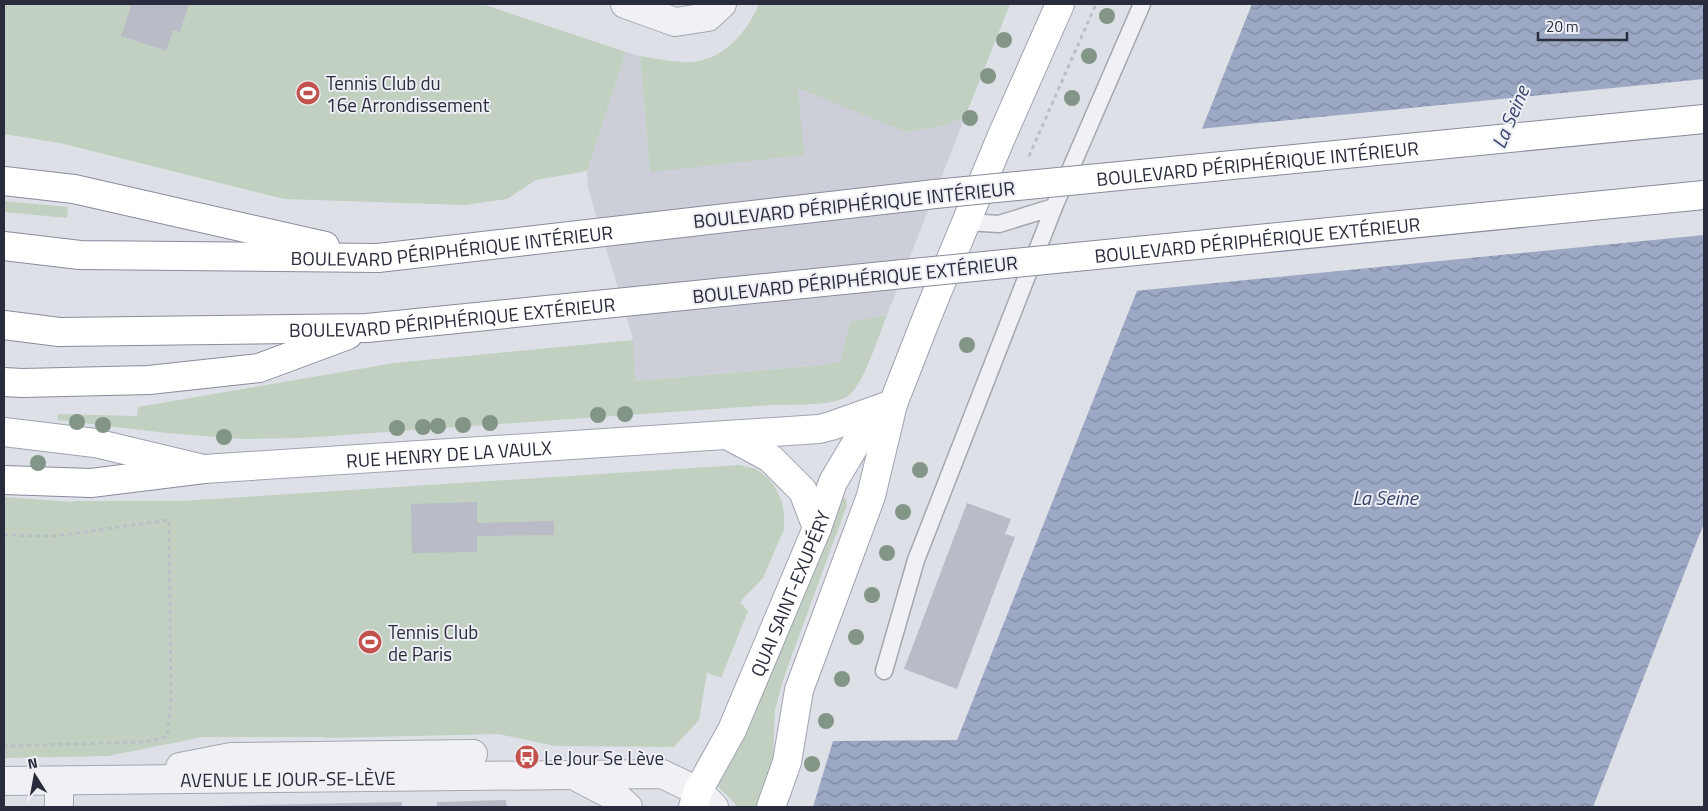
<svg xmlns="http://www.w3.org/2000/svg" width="1708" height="811" viewBox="0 0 1708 811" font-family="'Titillium Web',sans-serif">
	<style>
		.built { fill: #cdcfd8 }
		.grass { fill: #c1d0c0 }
		.water { fill: url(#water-waves) }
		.pier { fill: #dee0e7 }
		.building { fill: #b9bbc6 }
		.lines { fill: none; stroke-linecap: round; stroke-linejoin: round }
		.service-casing { stroke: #a4a6b0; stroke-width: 19 }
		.minor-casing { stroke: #a4a6b0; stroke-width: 30 }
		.primary-casing { stroke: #9fa3b1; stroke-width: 30 }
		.trunk-casing { stroke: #878b9c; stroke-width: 30 }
		.path { stroke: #bdbec5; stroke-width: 3; stroke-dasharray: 4 4; stroke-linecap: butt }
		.service { stroke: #f1f1f5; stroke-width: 16 }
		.minor { stroke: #f1f1f5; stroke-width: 28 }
		.primary { stroke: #fff; stroke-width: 28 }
		.trunk { stroke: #fff; stroke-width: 28 }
		.trunk-bridge-casing { stroke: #878b9c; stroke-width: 30; stroke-linecap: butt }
		.trunk-bridge { stroke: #fff; stroke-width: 28 }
		.tree { fill: #829587 }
		.labels { text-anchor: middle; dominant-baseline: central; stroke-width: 4; stroke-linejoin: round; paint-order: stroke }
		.poi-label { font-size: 19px; fill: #292c3c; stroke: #eeeff4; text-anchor: start }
		.street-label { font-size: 19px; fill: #292c3c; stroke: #eeeff4 }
		.water-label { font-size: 20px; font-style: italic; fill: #37446c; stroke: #eeeff4 }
	</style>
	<defs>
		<pattern id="water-waves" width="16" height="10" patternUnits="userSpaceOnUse" patternTransform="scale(1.25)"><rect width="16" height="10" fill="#9ca8c4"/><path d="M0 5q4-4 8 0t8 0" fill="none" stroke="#7f89a0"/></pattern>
	</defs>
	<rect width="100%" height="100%" fill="#dee0e7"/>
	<!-- built -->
	<path class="built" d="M 626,52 L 640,56 L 650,172 L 798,87 L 906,132 L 942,126 L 965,117 L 887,315 L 850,322 L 840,363 L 823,365 L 634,381 L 633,339 L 588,188 L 587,171 Z"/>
	<!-- grass -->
	<path class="grass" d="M 4,4 L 482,4 L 626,52 L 587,171 L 536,180 L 507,199 L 464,205 L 284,199 L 60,143 L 4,134 Z
		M 759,4 L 1010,4 L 965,117 L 942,126 L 906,132 L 798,88 L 804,155 L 650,172 L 640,56 C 653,58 668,61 682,62 C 719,65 746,35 759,4 Z
		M 4,201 L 68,207 L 67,218 L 4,212 Z
		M 887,315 C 879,334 864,385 848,396 C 830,407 792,404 771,405 L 301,438 L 242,439 L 167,433 L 58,420 L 58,414 L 137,416 L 138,407 L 394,363 L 633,340 L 635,381 L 823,365 L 840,362 L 850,322 Z
		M 739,465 L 756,469 L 768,478 L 776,489 L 782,502 L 784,515 L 784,529 L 763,578 L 740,602 L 748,611 L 721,678 L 707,673 L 699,720 L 674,747 L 555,746 L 498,734 L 327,738 L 324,737 L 203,737 L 108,756 L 4,758 L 4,497 L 73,502 L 74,501 L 182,501 Z
		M 844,498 L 846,499 L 847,505 L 784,677 L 775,710 L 773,757 L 758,807 L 736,807 L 735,803 L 718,787 L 840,499 Z"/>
	<!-- water -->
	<path class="water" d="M 1252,4 L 1704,4 L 1704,523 L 1593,807 L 813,807 L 833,741 L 957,740 Z"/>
	<!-- pier -->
	<path class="pier" d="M 1704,79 L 1704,235 L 1134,291 L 1199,129 Z"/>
	<!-- building -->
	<path class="building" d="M 132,4 L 138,5 L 141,4 L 189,4 L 180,32 L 173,30 L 166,51 L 121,36 Z
		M 477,502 L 477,523 L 554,521 L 554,535 L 477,536 L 477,552 L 412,553 L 411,504 Z
		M 967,503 L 1011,519 L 1005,534 L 1015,537 L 957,689 L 904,669 Z
		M 506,800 L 507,807 L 437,807 L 437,802 Z
		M 402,802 L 402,807 L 212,807 L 212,806 Z"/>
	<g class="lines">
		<defs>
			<path id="service" d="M 966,222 L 999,224 L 1054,207 L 1142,4
				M 884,671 L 916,560 L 1054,207"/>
			<g id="minor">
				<path d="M 625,4 L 675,22 L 708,17 L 722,4"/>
				<path d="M 180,767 L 231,757 L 473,754"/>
				<path d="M 575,776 L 619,799 L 628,807"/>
				<path id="s1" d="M 4,781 L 662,774 L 698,791 L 714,807"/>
				<path d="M 59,781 L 59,807"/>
			</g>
			<g id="primary">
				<path id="s2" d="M 4,432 L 95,443 L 204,469 L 819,429 L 831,426 L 893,404"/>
				<path d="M 727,435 L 770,458 L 803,491 L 817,528"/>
				<path id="s3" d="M 693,807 L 698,791 L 732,730 L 817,528 L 833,482 L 855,445 L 889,408"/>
				<path d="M 771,807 L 787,762 L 799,690 L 871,496 L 893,404 L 929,312 L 1000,140 L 1060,4"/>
			</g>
			<g id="trunk">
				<path d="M 4,181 L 74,189 L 325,246"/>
				<path id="s4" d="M 4,246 L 80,255 L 378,258 L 935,194"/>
				<path id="s5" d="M 4,325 L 59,332 L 367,328 L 903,274"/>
				<path d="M 4,382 L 22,383 L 149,380 L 259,368 L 348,335"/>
				<path d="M 4,480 L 91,483 L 204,469"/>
			</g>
		</defs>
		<!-- service casing -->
		<use href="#service" class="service-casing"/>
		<!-- minor casing -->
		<use href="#minor" class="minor-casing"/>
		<!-- primary casing -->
		<use href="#primary" class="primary-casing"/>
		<!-- trunk casing -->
		<use href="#trunk" class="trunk-casing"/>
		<!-- path -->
		<path class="path" d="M 1029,156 L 1096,4
			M 4,535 L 55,536 L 169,520 L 171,701 L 167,737 L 145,742 L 4,746"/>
		<!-- service -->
		<use href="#service" class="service"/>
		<!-- minor -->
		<use href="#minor" class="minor"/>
		<!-- primary -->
		<use href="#primary" class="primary"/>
		<!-- trunk -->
		<use href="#trunk" class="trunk"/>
		<defs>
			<g id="trunk-bridge">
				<path id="s6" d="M 935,194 L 1704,119"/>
				<path id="s7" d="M 903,274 L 1704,195"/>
			</g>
		</defs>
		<!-- trunk-bridge casing -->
		<use href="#trunk-bridge" class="trunk-bridge-casing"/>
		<!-- trunk-bridge -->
		<use href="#trunk-bridge" class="trunk-bridge"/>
	</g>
	<!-- trees -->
	<g class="tree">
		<circle cx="1107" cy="16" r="8"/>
		<circle cx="1004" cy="40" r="8"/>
		<circle cx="1089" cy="56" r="8"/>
		<circle cx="988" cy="76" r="8"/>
		<circle cx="1072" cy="98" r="8"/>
		<circle cx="970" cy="118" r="8"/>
		<circle cx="967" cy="345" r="8"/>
		<circle cx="625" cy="414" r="8"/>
		<circle cx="598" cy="415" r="8"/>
		<circle cx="77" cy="422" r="8"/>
		<circle cx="490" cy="423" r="8"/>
		<circle cx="103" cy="425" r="8"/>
		<circle cx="463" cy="425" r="8"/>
		<circle cx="438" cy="426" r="8"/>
		<circle cx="423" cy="427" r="8"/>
		<circle cx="397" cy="428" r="8"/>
		<circle cx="224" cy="437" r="8"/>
		<circle cx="38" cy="463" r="8"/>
		<circle cx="920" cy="470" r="8"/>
		<circle cx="903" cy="512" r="8"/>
		<circle cx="887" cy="553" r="8"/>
		<circle cx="872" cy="595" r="8"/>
		<circle cx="856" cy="637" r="8"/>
		<circle cx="842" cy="679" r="8"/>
		<circle cx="826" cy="721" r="8"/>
		<circle cx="812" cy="764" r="8"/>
	</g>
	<!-- icons -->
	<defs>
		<symbol id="stadium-disc" viewBox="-11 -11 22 22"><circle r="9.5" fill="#c2524d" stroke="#eeeff4"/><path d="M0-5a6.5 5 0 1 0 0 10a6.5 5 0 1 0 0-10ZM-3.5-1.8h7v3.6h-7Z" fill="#fff"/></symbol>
		<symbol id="bus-disc" viewBox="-11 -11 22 22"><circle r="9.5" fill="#c2524d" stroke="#eeeff4"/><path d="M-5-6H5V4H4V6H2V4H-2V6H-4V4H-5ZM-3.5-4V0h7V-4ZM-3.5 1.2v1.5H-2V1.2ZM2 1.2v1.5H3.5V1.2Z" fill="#fff"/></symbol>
	</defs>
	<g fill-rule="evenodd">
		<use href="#stadium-disc" x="294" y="79" width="28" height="28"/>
		<use href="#stadium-disc" x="356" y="628" width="28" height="28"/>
		<use href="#bus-disc" x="513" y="743" width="28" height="28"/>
	</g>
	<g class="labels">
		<!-- poi labels -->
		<g class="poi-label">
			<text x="326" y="82">Tennis Club du<tspan x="326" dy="22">16e Arrondissement</tspan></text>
			<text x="388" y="631">Tennis Club<tspan x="388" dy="22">de Paris</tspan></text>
			<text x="544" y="757">Le Jour Se Lève</text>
		</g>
		<!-- street labels -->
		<g class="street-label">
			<text stroke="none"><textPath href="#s6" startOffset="324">BOULEVARD PÉRIPHÉRIQUE INTÉRIEUR</textPath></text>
			<text transform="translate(854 204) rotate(-6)">BOULEVARD PÉRIPHÉRIQUE INTÉRIEUR</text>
			<text stroke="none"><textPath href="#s7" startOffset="356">BOULEVARD PÉRIPHÉRIQUE EXTÉRIEUR</textPath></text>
			<text stroke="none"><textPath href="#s4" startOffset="449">BOULEVARD PÉRIPHÉRIQUE INTÉRIEUR</textPath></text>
			<text transform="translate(855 279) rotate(-6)">BOULEVARD PÉRIPHÉRIQUE EXTÉRIEUR</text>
			<text stroke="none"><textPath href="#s5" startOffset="449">BOULEVARD PÉRIPHÉRIQUE EXTÉRIEUR</textPath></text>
			<text stroke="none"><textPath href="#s2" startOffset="449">RUE HENRY DE LA VAULX</textPath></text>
			<text stroke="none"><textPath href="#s3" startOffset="235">QUAI SAINT-EXUPÉRY</textPath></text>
			<text stroke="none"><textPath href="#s1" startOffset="284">AVENUE LE JOUR-SE-LÈVE</textPath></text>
		</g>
		<!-- water labels -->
		<g class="water-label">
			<text transform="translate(1510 117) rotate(-67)">La Seine</text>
			<text x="1385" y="497">La Seine</text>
		</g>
	</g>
	<!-- border -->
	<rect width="1708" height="811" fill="none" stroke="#292c3c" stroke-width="10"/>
	<!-- north arrow -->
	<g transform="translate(35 776) rotate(349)" stroke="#eeeff4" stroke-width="4" paint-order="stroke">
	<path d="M0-4L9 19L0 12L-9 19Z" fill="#292c3c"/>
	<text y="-8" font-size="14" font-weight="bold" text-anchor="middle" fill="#292c3c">N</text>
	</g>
	<!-- scale -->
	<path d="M1538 32v8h89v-8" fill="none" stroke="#292c3c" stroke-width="2.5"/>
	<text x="1546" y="32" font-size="15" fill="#292c3c" stroke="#eeeff4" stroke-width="4" paint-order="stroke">20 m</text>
</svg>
